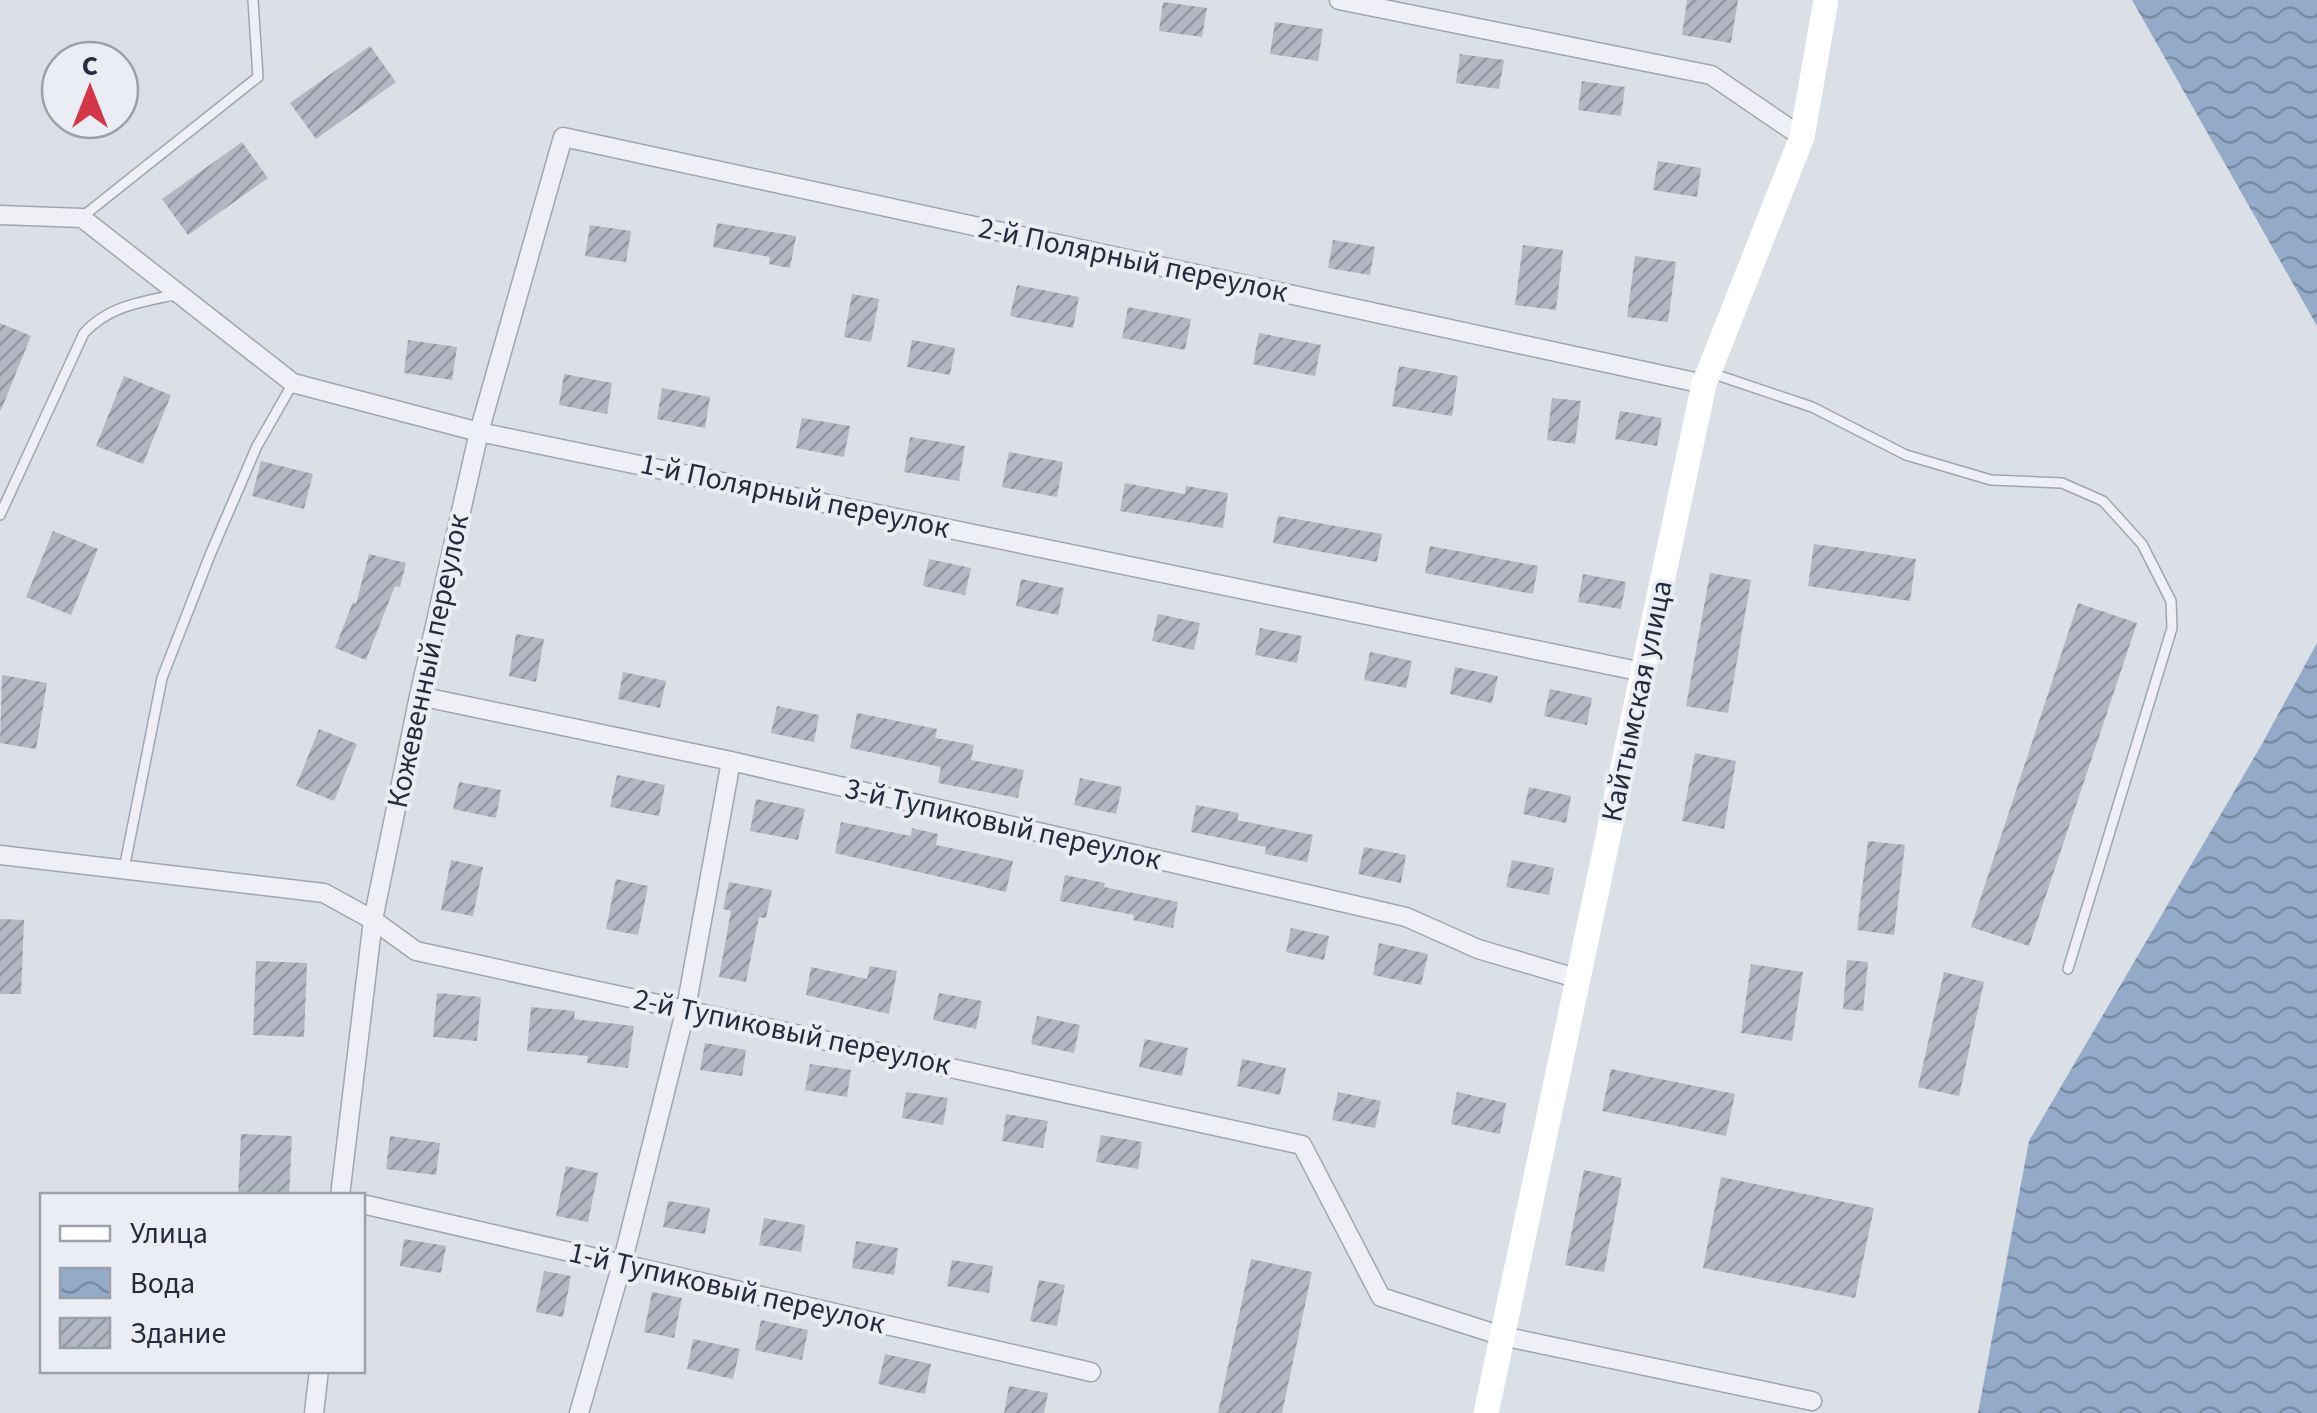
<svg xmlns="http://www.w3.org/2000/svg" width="2317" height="1413" viewBox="0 0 2317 1413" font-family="'Source Sans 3',sans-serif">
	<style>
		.water { fill: url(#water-waves) }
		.building { fill: url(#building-hatch) }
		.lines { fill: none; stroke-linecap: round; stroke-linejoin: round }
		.lane-casing { stroke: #a0a6b0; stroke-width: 12 }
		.street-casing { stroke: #a0a6b0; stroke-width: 21 }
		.lane { stroke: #eef0f5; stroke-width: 9 }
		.street { stroke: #eef0f5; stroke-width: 18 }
		.secondary { stroke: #fff; stroke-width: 25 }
		.labels { text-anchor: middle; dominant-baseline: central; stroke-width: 8; stroke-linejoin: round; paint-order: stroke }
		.street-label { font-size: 30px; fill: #242c3d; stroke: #eaeef4 }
	</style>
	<defs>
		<pattern id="water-waves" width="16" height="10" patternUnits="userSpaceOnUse" patternTransform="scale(2.5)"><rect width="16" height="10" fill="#93abc9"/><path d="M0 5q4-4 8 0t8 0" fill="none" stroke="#788ba4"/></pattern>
		<pattern id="building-hatch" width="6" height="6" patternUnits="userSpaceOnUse" patternTransform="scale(2.5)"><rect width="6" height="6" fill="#b2b8c3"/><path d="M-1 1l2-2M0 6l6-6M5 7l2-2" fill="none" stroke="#9196a0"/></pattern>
	</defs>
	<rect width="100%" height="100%" fill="#dbdfe6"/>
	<!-- water -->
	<path class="water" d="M 2132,0 L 2317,0 L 2317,326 Z
		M 2317,643 L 2317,1413 L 1978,1413 L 2029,1141 L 2262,744 Z"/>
	<!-- building -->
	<path class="building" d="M 1687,0 L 1738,0 L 1731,43 L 1682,35 Z
		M 1163,2 L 1207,8 L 1202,37 L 1159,31 Z
		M 1275,22 L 1323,29 L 1318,61 L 1270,54 Z
		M 370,46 L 396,82 L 316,139 L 290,103 Z
		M 1460,54 L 1504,60 L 1499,89 L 1456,83 Z
		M 1582,81 L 1625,87 L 1621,116 L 1578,110 Z
		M 242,142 L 268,178 L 188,235 L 162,199 Z
		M 1658,161 L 1701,168 L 1697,197 L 1653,190 Z
		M 717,223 L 796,236 L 790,268 L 769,264 L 770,257 L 713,247 Z
		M 590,225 L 631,231 L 626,262 L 585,256 Z
		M 1333,240 L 1375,247 L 1370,275 L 1328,268 Z
		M 1523,245 L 1563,250 L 1556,310 L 1515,305 Z
		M 1635,256 L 1676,262 L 1668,322 L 1627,317 Z
		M 1017,285 L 1079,297 L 1073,328 L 1010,316 Z
		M 852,294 L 879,299 L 871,342 L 844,337 Z
		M 1128,307 L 1191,319 L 1185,350 L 1122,338 Z
		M 0,323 L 31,336 L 1,410 L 0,410 Z
		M 1259,333 L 1321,345 L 1315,376 L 1253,364 Z
		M 408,340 L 457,347 L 452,380 L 404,373 Z
		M 912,340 L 955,348 L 950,375 L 907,367 Z
		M 1399,366 L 1458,376 L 1452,416 L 1392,406 Z
		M 564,374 L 612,383 L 607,414 L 559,405 Z
		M 124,376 L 171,395 L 143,464 L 96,446 Z
		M 662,388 L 710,397 L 705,428 L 657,419 Z
		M 1552,398 L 1581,401 L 1575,444 L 1547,440 Z
		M 1620,411 L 1662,418 L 1657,446 L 1615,439 Z
		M 802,418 L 850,426 L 844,457 L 796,448 Z
		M 910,437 L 965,446 L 959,481 L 904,472 Z
		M 1009,452 L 1063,462 L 1057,497 L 1002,487 Z
		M 261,461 L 313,474 L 304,509 L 252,496 Z
		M 1125,483 L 1185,494 L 1186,486 L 1228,493 L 1223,528 L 1120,511 Z
		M 1278,516 L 1382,534 L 1377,562 L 1273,543 Z
		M 53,531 L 98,549 L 71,615 L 26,597 Z
		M 1814,544 L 1916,559 L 1910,601 L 1808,586 Z
		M 1430,546 L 1538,566 L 1533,594 L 1425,573 Z
		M 369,554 L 406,563 L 400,587 L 395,586 L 366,660 L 335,648 L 353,602 L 356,604 Z
		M 929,559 L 971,568 L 965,595 L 923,586 Z
		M 1710,573 L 1751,580 L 1728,713 L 1686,706 Z
		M 1583,574 L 1626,582 L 1621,609 L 1578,602 Z
		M 1021,579 L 1064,588 L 1058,615 L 1016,606 Z
		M 2078,603 L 2137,623 L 2029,946 L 1971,927 Z
		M 1158,614 L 1200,623 L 1194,650 L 1152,641 Z
		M 1260,628 L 1302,636 L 1297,663 L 1255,655 Z
		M 516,634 L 544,639 L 536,682 L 509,676 Z
		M 1370,652 L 1412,661 L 1406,688 L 1364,680 Z
		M 1455,667 L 1498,676 L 1492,703 L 1450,694 Z
		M 623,672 L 666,681 L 660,708 L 618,699 Z
		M 2,675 L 47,683 L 36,749 L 0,743 Z
		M 1550,689 L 1592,698 L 1587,725 L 1544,716 Z
		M 777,706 L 819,715 L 814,742 L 771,733 Z
		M 857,713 L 937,729 L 935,738 L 974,745 L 971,760 L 1024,770 L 1018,798 L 938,783 L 941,767 L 850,748 Z
		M 319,729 L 357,744 L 334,801 L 296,786 Z
		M 1695,753 L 1736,761 L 1724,829 L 1682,821 Z
		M 617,775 L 665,785 L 659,816 L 610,807 Z
		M 1080,778 L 1122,787 L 1116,814 L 1074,805 Z
		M 459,782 L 501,790 L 496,818 L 453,809 Z
		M 1529,787 L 1571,796 L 1566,823 L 1523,814 Z
		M 756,799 L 805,809 L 798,840 L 750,831 Z
		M 1196,805 L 1239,813 L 1237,820 L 1313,835 L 1307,862 L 1265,854 L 1266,847 L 1191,832 Z
		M 841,822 L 911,836 L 912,828 L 938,834 L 936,845 L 1013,861 L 1006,892 L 835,853 Z
		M 1868,841 L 1905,845 L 1894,935 L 1857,930 Z
		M 1364,847 L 1406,855 L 1401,883 L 1358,874 Z
		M 451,860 L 483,867 L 473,916 L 441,910 Z
		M 1512,860 L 1554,868 L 1549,895 L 1506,887 Z
		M 1065,875 L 1105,883 L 1104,887 L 1178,902 L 1173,928 L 1133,920 L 1134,915 L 1060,901 Z
		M 616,879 L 648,886 L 638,935 L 606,929 Z
		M 729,882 L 772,890 L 766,918 L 759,917 L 746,982 L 719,977 L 731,911 L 723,909 Z
		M 0,919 L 24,920 L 21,994 L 0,994 Z
		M 1291,928 L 1329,936 L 1324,960 L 1286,952 Z
		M 1379,943 L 1428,954 L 1421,985 L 1373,975 Z
		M 1847,960 L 1868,962 L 1863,1011 L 1843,1009 Z
		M 256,961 L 307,963 L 304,1037 L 253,1035 Z
		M 1751,964 L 1803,972 L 1792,1041 L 1741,1033 Z
		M 870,966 L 897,971 L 889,1014 L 806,995 L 811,967 L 867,979 Z
		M 1944,972 L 1984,982 L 1959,1096 L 1918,1087 Z
		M 437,993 L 481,997 L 477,1041 L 433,1037 Z
		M 939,993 L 982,1001 L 976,1029 L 933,1020 Z
		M 531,1007 L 575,1011 L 574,1019 L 634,1026 L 628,1068 L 587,1063 L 588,1056 L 527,1051 Z
		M 1037,1016 L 1080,1025 L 1074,1053 L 1031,1044 Z
		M 1145,1039 L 1188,1048 L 1182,1076 L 1139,1067 Z
		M 705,1043 L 746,1050 L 742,1076 L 700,1070 Z
		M 1242,1059 L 1286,1068 L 1280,1095 L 1237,1086 Z
		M 810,1064 L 851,1070 L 847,1097 L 805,1090 Z
		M 1611,1069 L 1735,1094 L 1726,1136 L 1602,1111 Z
		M 906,1092 L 948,1098 L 943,1125 L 902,1118 Z
		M 1338,1092 L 1381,1101 L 1375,1128 L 1332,1120 Z
		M 1457,1092 L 1506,1103 L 1500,1134 L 1451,1124 Z
		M 1006,1114 L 1048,1121 L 1043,1148 L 1002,1141 Z
		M 241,1134 L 292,1136 L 289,1196 L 238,1196 Z
		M 1101,1135 L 1142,1142 L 1138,1169 L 1096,1162 Z
		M 390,1136 L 440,1143 L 436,1175 L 386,1169 Z
		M 566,1166 L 598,1173 L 588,1222 L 556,1216 Z
		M 1584,1170 L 1622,1178 L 1604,1272 L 1565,1265 Z
		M 1721,1177 L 1874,1208 L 1855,1298 L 1703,1268 Z
		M 668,1201 L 710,1208 L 705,1234 L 663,1227 Z
		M 764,1218 L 805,1225 L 801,1252 L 759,1245 Z
		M 404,1239 L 446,1246 L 441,1273 L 400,1266 Z
		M 856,1241 L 898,1248 L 894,1275 L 852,1268 Z
		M 1251,1259 L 1312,1272 L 1282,1413 L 1218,1413 Z
		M 952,1260 L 993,1266 L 989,1293 L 947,1286 Z
		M 544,1271 L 571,1276 L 563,1317 L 536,1312 Z
		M 1039,1280 L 1065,1285 L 1057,1326 L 1030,1321 Z
		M 652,1292 L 682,1298 L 674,1338 L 644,1332 Z
		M 761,1320 L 808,1330 L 802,1360 L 755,1350 Z
		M 693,1339 L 740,1349 L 733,1379 L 687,1369 Z
		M 885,1354 L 931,1364 L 925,1394 L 878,1384 Z
		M 1009,1386 L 1048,1393 L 1044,1413 L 1004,1413 Z"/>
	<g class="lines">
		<defs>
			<path id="lane" d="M 82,217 L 258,77 L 253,0
				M 1711,373 L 1812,407 L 1906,455 L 1991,480 L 2062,483 L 2103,501 L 2142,544 L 2171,601 L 2172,628 L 2068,969
				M 0,515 L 84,333 C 110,305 142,302 178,294
				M 124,869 L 162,678 L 210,555 L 257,446 L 293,383"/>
			<path id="street" d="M 1339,0 L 1711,75 L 1802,137
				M 0,215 L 82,218 L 293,383 L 479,432 L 1643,672
				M 419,696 L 731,761 L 1406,917 L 1478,949 L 1579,979
				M 0,855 L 324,893 L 373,920 L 416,951 L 1302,1145 L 1381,1297 L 1502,1336 L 1812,1401
				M 340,1196 L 373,920 L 419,696 L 479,432 L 563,137 L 1704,384
				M 362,1204 L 1091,1372
				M 314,1413 L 319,1370
				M 579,1413 L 622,1264 L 686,1008 L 731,761"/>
		</defs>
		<!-- lane casing -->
		<use href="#lane" class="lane-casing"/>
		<!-- street casing -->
		<use href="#street" class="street-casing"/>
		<!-- lane -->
		<use href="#lane" class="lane"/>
		<!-- street -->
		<use href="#street" class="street"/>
		<!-- secondary -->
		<path class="secondary" d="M 1486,1413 L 1704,384 L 1802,137 L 1826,0"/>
	</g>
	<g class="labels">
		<!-- street labels -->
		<g class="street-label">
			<text transform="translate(1133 260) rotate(12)">2-й Полярный переулок</text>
			<text transform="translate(795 496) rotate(12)">1-й Полярный переулок</text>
			<text transform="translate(428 661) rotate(-78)">Кожевенный переулок</text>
			<text transform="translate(1637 701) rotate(-78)">Кайтымская улица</text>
			<text transform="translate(1003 824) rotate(13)">3-й Тупиковый переулок</text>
			<text transform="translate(792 1032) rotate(12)">2-й Тупиковый переулок</text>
			<text transform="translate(727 1288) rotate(13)">1-й Тупиковый переулок</text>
		</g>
	</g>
	<!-- legend -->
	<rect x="40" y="1193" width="325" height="180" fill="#eaeef4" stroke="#9ba0ab" stroke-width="2.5"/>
	<rect x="60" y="1226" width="50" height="15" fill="#ffffff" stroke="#9ba0ab" stroke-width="2.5"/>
	<text x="130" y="1243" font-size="30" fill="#242c3d">Улица</text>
	<rect x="60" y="1268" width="50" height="30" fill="url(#water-waves)" stroke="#9ba0ab" stroke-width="2.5"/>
	<text x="130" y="1293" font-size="30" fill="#242c3d">Вода</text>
	<rect x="60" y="1318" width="50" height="30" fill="url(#building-hatch)" stroke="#9ba0ab" stroke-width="2.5"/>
	<text x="130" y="1343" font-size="30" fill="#242c3d">Здание</text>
	<!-- north arrow -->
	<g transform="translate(90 90)"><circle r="48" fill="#eaeef4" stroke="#9ba0ab" stroke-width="2.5"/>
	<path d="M0-8L18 38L0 25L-18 38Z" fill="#d43748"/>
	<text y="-15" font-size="28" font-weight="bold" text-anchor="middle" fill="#242c3d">С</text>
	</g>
</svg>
